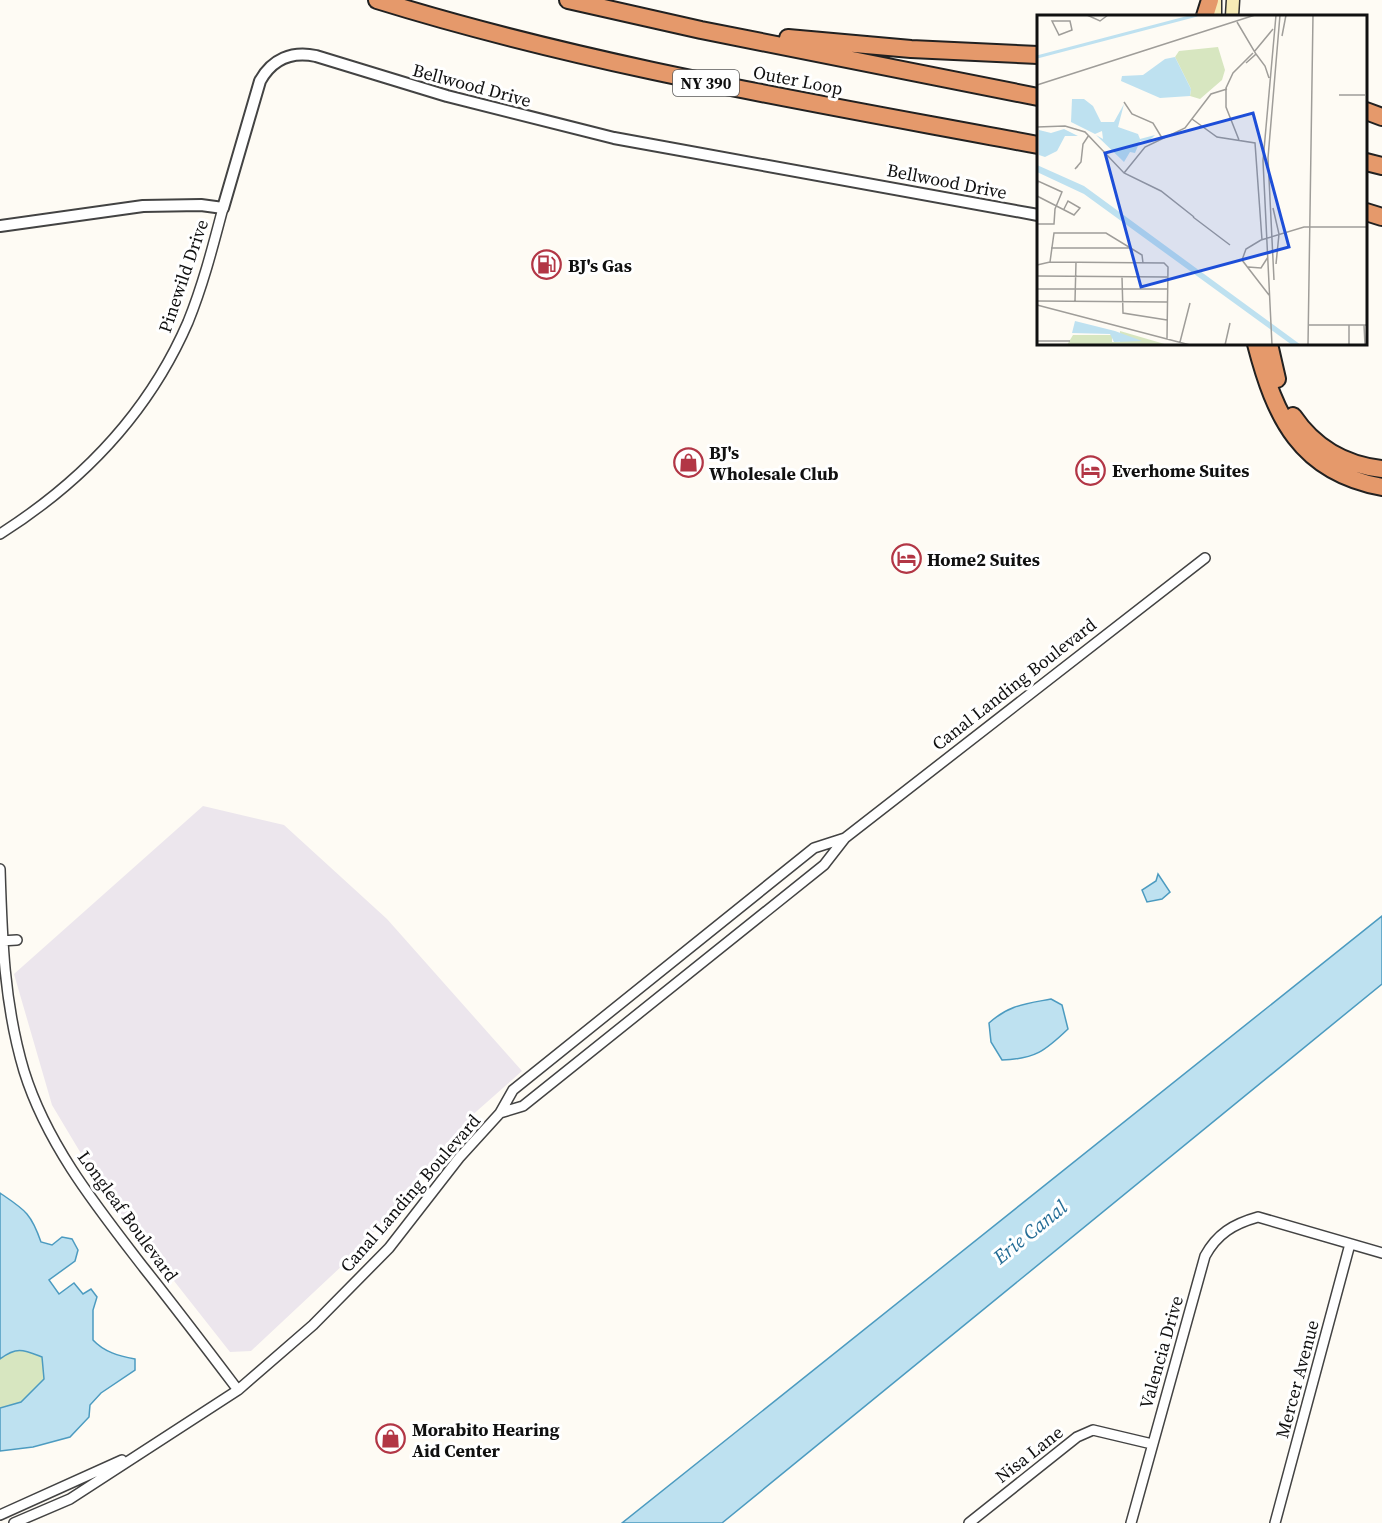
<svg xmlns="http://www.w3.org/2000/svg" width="1382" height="1523" viewBox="0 0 1382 1523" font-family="'Source Serif 4',serif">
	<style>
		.industrial { fill: #ece6ed }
		.green { fill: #d7e6c0 }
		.water { fill: #bee1f0; stroke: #4c9bc0; stroke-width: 1.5 }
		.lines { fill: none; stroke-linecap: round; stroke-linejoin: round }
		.minor-casing { stroke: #434343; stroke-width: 12 }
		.tertiary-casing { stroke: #434343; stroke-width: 14 }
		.secondary-casing { stroke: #323232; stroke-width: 15 }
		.motorway-casing { stroke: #212121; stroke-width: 20 }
		.minor { stroke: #fff; stroke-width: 9 }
		.tertiary { stroke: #fff; stroke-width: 10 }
		.secondary { stroke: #f7ebb6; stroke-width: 12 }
		.motorway { stroke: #e5996b; stroke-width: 16 }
		.labels { text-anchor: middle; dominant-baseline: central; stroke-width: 6; stroke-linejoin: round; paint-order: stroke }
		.shield { fill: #fff; stroke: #585858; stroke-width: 1.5 }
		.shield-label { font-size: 16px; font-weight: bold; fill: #101010 }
		.street-label { font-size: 18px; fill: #101010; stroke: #fff }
		.poi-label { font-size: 18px; font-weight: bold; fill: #101010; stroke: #fff; text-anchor: start }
		.water-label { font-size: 20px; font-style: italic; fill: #256d96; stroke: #fff }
		.inset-river { fill: none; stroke: #bee1f0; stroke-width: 3 }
		.inset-road { fill: none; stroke: #9f9d99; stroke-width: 1.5 }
		.view { fill: #1d4ed8; fill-opacity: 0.15; stroke: #1d4ed8; stroke-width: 3 }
		.inset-edge { fill: none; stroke: #101010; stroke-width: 3 }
	</style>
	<rect width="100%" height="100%" fill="#fefbf4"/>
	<!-- industrial -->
	<path class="industrial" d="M 203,806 L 284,825 L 387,919 L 522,1071 L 469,1118 L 379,1226 L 345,1263 L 251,1351 L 230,1352 L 104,1192 L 52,1105 L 14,974 Z"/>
	<!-- green -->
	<path class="green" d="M 13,1350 L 23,1350 L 42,1357 L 44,1379 L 21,1402 L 0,1408 L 0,1359 Z"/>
	<!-- water -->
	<path class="water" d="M 1158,874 L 1170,892 L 1162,899 L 1147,902 L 1142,890 L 1156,881 Z
		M 1382,916 L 1382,984 L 722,1523 L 622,1523 Z
		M 1051,999 L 1062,1005 L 1068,1029 C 1045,1051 1035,1059 1002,1060 L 991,1042 L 989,1023 C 1009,1005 1025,1004 1051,999 Z
		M 0,1193 C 25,1210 31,1213 41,1242 L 52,1245 L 62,1237 L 72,1239 L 78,1250 L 75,1261 L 49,1280 L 59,1294 L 74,1283 L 83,1294 L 91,1289 L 97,1297 L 93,1310 L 93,1340 C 104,1352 119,1356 135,1359 L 135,1370 L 101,1393 L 90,1405 L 89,1417 L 70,1437 L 33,1447 L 0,1451 L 0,1408 L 21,1402 L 44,1379 L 42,1357 C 24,1350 17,1346 0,1359 Z"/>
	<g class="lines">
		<defs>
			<path id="minor" d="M 0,534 C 82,482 149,412 188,322 C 203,285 213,246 223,208
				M 0,869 C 2,938 4,1004 24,1071 C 47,1145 97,1207 144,1268 C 176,1308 207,1349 238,1390
				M 0,941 L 17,940
				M 500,1113 L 523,1106 L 824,865 L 845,838 L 1205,558
				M 0,1515 L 122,1460
				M 14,1523 L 70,1499 L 238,1390 L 313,1325 L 389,1248 L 459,1158 L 500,1113 L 513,1090 L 814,848 L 845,838
				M 969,1523 L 1077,1437 L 1093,1430 L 1152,1444
				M 1131,1523 L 1205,1256 C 1217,1234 1233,1224 1258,1217 L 1382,1253
				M 1275,1523 L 1350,1244"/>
			<path id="tertiary" d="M 0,226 L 143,206 L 201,205 L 223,208 L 260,81 C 272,59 292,51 316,56 L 447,96 L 614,138 L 1038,215"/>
			<path id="secondary" d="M 1215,0 L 1215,16
				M 1232,16 L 1233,0"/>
			<path id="motorway" d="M 377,0 C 593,67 816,103 1038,145
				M 568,0 L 701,30 L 1038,97
				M 1205,16 L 1210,0
				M 788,38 L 911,49 L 1038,55
				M 1366,111 L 1382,117
				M 1366,162 L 1382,166
				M 1366,212 L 1382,217
				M 1256,344 C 1275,417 1300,472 1382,487
				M 1269,344 L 1277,379
				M 1293,416 C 1314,447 1345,465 1382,469"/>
		</defs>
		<!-- minor casing -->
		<use href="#minor" class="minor-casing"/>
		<!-- tertiary casing -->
		<use href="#tertiary" class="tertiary-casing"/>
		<!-- secondary casing -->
		<use href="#secondary" class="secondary-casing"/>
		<!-- motorway casing -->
		<use href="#motorway" class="motorway-casing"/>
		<!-- minor -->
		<use href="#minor" class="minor"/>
		<!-- tertiary -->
		<use href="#tertiary" class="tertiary"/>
		<!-- secondary -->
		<use href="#secondary" class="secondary"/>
		<!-- motorway -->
		<use href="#motorway" class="motorway"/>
	</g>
	<!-- icons -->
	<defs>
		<symbol id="fuel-ring" viewBox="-11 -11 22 22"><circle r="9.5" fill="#fff" stroke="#b23645" stroke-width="1.5"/><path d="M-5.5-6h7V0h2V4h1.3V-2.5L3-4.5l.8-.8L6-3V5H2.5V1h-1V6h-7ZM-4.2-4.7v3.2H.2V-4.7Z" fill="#b23645"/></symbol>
		<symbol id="shop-ring" viewBox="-11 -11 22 22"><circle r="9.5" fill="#fff" stroke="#b23645" stroke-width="1.5"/><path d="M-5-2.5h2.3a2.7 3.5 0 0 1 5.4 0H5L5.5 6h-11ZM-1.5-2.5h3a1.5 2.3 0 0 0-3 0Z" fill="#b23645"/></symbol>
		<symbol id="hotel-ring" viewBox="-11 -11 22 22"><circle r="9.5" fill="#fff" stroke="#b23645" stroke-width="1.5"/><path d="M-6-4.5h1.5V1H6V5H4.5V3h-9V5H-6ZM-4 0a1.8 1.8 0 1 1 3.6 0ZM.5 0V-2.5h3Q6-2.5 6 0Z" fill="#b23645"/></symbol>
	</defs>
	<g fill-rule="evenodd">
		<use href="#fuel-ring" x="530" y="248" width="33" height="33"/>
		<use href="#shop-ring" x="672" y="446" width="33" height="33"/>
		<use href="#hotel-ring" x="1074" y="454" width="33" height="33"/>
		<use href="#hotel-ring" x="890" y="542" width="33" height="33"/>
		<use href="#shop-ring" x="374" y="1422" width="33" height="33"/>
	</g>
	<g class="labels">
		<!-- shield labels -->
		<rect class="shield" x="673" y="70" width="66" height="26" rx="4.5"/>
		<g class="shield-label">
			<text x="706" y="83">NY 390</text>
		</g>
		<!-- street labels -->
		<g class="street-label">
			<text transform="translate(798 80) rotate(11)">Outer Loop</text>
			<text transform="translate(472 85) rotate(15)">Bellwood Drive</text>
			<text transform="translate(947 181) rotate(11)">Bellwood Drive</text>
			<text transform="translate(183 276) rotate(-71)">Pinewild Drive</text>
			<text transform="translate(1014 684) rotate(-38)">Canal Landing Boulevard</text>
			<text transform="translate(410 1193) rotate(-49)">Canal Landing Boulevard</text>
			<text transform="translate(128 1216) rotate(54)">Longleaf Boulevard</text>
			<text transform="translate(1161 1352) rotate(-74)">Valencia Drive</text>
			<text transform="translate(1297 1379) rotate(-75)">Mercer Avenue</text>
			<text transform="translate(1029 1454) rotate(-38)">Nisa Lane</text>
		</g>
		<!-- poi labels -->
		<g class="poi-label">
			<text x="568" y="265">BJ's Gas</text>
			<text x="709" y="452">BJ's<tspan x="709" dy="21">Wholesale Club</tspan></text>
			<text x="1112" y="470">Everhome Suites</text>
			<text x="927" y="559">Home2 Suites</text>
			<text x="412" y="1429">Morabito Hearing<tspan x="412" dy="21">Aid Center</tspan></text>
		</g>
		<!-- water labels -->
		<g class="water-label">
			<text transform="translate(1030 1232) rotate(-39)">Erie Canal</text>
		</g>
	</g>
	<!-- overview -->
	<g transform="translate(1037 15)">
		<rect width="330" height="330" fill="#fefbf4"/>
		<path d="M 181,32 L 188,55 L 185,65 L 163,84 L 153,81 L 154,74 L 138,42 L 142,36 ZM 83,316 L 131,330 L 30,330 L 36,320 L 75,320 L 75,327 L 83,327 Z" fill="#d7e6c0"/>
		<path d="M 138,42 L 154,74 L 153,81 L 123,83 L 84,66 L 85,61 L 106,60 L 128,44 ZM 35,84 L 47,84 L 56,91 L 64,107 L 77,107 L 87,89 L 81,112 L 101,119 L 103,124 L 118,120 L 113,125 L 103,126 L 98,138 L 93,137 L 87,147 L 59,120 L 66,124 L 65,116 L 58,119 L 34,107 ZM 27,114 L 41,121 L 28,121 L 20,136 L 8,142 L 2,140 L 2,115 L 14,118 ZM 0,150 L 47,171 L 264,330 L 255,330 L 47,179 L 0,157 ZM 38,306 L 78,316 L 105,326 L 77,327 L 73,319 L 35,318 Z" fill="#bee1f0"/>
		<path class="inset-river" d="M 0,42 L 160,0"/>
		<path class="inset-road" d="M 50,0 L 63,6 L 71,0M 15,6 L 33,6 L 35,15 L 22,20 ZM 200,7 L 219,39 L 209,48M 245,21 L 249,0M 217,37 L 236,14M 219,39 L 228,51 L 232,63M 0,70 L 218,0M 302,80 L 328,80M 87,87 L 95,99 L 116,108 L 125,123M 155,104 L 180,122 L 218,128 L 225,225M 0,112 L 28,111 L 48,117 L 87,158 L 124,176 L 157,202M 202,125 L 189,92 L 189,73 L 196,58 L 216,38M 41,151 L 38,154 L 44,147 L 46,129 L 52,120M 87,158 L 108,132 L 148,113 L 174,79 L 190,74M 0,170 L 1,166 L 25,177 L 18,194 L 17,209 L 0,209M 0,181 L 37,200 L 43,193 L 31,186 L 27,194M 236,193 L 242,219 L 239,249M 156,202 L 193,230M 224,225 L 267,212 L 330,212M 224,225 L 209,234 L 205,245 L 232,280M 14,233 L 93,233M 13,247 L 17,218 L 69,218 L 105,240 L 106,248M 0,250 L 13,247 L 127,248 L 131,252 L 130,324M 211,252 L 224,253 L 231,242M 0,261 L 130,262M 85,262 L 86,298 L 130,305M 237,265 L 231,143 L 243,0M 0,274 L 130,274M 0,286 L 130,287M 38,286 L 39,247M 0,290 L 153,330M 272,310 L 330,310M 312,310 L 312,330M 327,310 L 328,330M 0,326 L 33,326M 143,327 L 153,288M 188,330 L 193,308M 235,330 L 226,146 L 239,0M 271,330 L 276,0"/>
		<path class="view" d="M 216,98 L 252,232 L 104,272 L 68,138 Z"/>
		<rect width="330" height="330" class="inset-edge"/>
	</g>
</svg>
